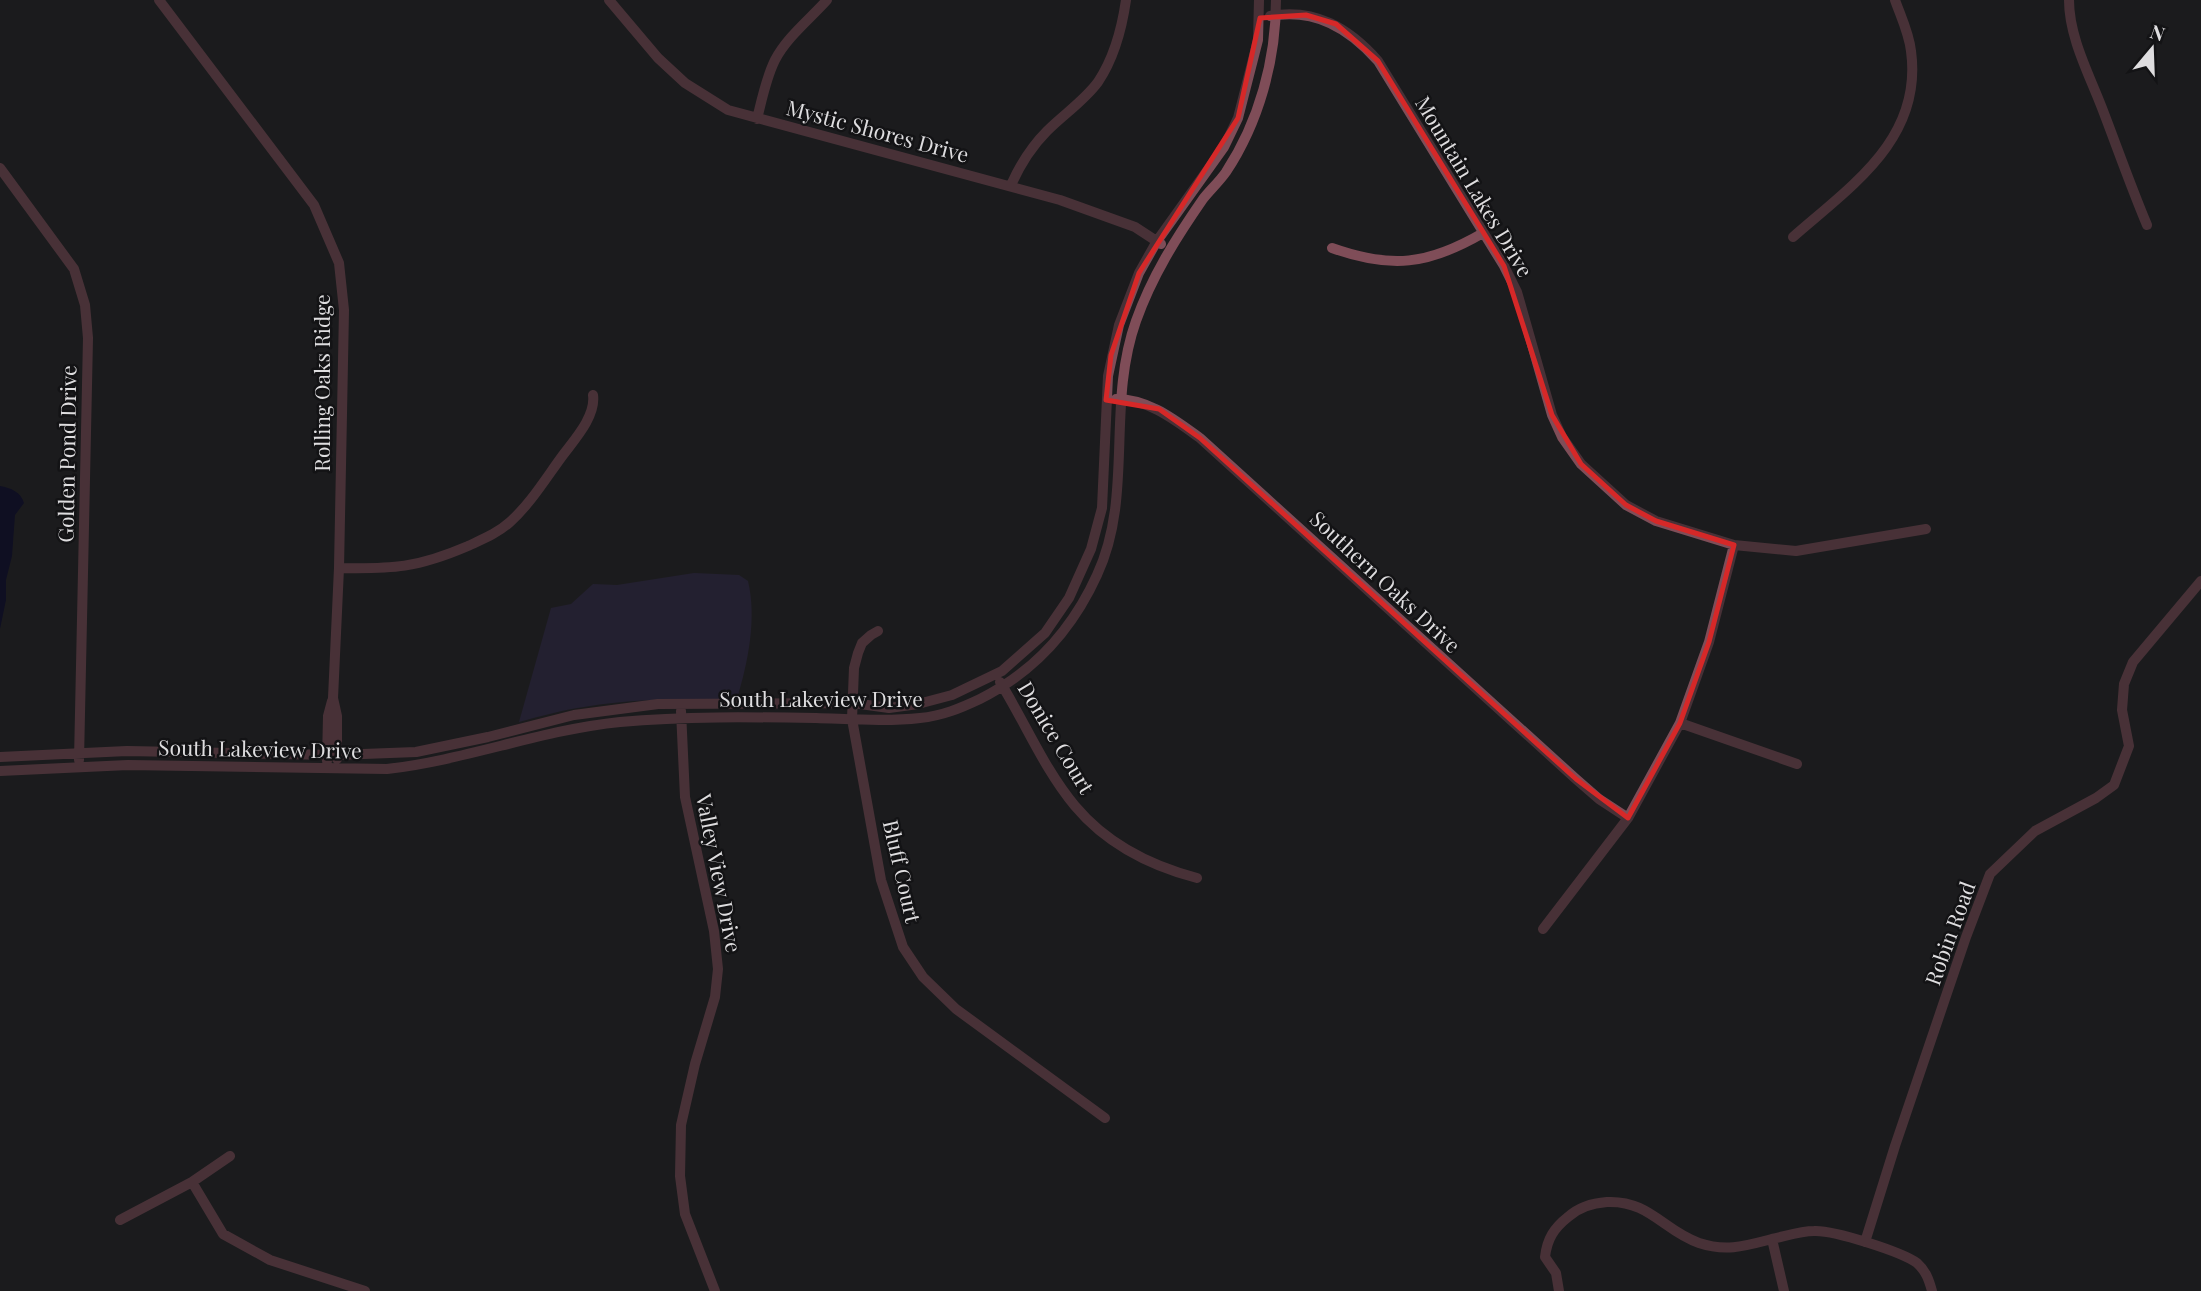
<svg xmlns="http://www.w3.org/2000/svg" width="2201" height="1291" viewBox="0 0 2201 1291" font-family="'Playfair Display',serif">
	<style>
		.green { fill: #2e2648 }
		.water { fill: #000029 }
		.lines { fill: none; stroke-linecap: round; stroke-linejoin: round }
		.minor { stroke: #7f4d58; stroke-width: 10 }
		.marked { fill: none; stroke: #d62828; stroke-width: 5; stroke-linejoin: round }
		.labels { text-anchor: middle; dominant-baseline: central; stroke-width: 5; stroke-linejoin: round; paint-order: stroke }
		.street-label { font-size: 21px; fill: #dedddf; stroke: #131315 }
	</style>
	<rect width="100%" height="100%" fill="#1c1c1e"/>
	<!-- green -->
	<path class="green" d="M 694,573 L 739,575 L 748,581 C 757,619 748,662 737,699 C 686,699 634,698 584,707 C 562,710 541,716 519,722 L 551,608 L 571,604 L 593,584 L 617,585 Z"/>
	<!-- water -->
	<path class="water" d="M 0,486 C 11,488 21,492 24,503 L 15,515 L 12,556 L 6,580 L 6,600 L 0,629 Z"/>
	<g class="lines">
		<!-- minor -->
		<path class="minor" d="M 159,0 L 314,205 L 339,263 L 344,310 L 339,568 L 333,698 L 337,716 L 337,759
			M 609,0 L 658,58 L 685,83 L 728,110 L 1060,200 L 1135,227 L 1161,244
			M 2069,0 C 2069,37 2089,74 2102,108 C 2117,147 2131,187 2147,225
			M 1270,16 C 1315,8 1349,28 1378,61 L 1504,266 L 1517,292 L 1552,415 L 1562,437 L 1581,464 L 1626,505 L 1656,521 L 1734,545 L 1796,551 L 1926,529
			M 757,119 C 762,99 766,78 775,60 C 787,37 810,19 827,0
			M 0,168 L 74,269 L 85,305 L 88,338 L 79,760
			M 1011,185 C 1020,165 1031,147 1047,131 C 1064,114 1084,101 1098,82 C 1114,58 1122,28 1126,0
			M 1793,237 C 1851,186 1923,139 1911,51 C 1909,33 1901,17 1895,0
			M 1332,248 C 1391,269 1428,265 1483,233
			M 1116,399 C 1149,399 1175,420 1200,438 L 1576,779 L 1599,799 L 1628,818
			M 339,568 C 393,569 417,568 468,546 C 483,539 498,533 510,522 C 531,503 546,478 563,455 C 575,439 596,416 593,395
			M 878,631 L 871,635 L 862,643 L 858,653 L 854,668 L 852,719 L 881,880 L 903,947 L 923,977 L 956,1009 L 1105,1118
			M 1000,682 C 1025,722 1044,769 1075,806 C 1106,843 1151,866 1197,878
			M 681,711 L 685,797 L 714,931 L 718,969 L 715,997 L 695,1064 L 681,1125 L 680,1176 L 685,1214 L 715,1291
			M 1680,723 L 1797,764
			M 0,757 L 127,751 L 337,755 L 416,752 L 488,737 L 574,715 L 658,704 L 853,703 L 889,708 L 918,704 L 952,695 L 1002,671 L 1045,633 L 1069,598 L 1091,549 L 1102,508 L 1108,376 L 1119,325 L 1139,273 L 1157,241 L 1224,147 L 1238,118 L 1258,40 L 1259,0
			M 327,761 L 328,716 L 332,701
			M 0,771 L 128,765 L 387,769 C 466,760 541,730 620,722 C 685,716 750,717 816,718 C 850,719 886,722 920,718 C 942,716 961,708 980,699 C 1034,672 1072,630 1097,575 C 1134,496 1106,405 1136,321 C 1152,276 1176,238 1203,199 C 1210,190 1219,182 1226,172 C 1259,122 1276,60 1276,0
			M 1543,929 L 1628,818 L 1680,723 L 1709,642 L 1734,545
			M 192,1182 L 223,1234 L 270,1260 L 365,1291
			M 120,1220 L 192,1182 L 230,1156
			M 1772,1239 C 1786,1236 1801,1231 1814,1231 C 1834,1230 1902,1252 1917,1263 C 1926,1271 1929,1280 1932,1291
			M 1865,1242 L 1895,1146 L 1966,937 L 1990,874 L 2035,831 L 2096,798 L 2114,785 L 2129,746 L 2122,710 L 2124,684 L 2133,662 L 2201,581
			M 1559,1291 L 1556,1273 L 1545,1257 C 1547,1239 1554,1228 1568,1217 C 1579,1207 1592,1203 1607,1202 C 1649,1200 1664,1231 1699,1243 C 1726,1252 1745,1246 1772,1239 L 1784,1291"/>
	</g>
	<!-- marked area -->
	<path d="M0 0H2201V1291H0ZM 1306,15 L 1336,24 L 1378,61 L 1504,266 L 1552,415 L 1581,464 L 1626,505 L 1656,521 L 1734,545 L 1709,642 L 1680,723 L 1628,818 L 1576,779 L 1200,438 L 1159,409 L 1106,400 L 1111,355 L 1139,273 L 1238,118 L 1260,18 Z" fill="#1c1c1e" fill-opacity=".55" fill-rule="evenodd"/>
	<path class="marked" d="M 1306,15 L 1336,24 L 1378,61 L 1504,266 L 1552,415 L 1581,464 L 1626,505 L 1656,521 L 1734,545 L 1709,642 L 1680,723 L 1628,818 L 1576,779 L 1200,438 L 1159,409 L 1106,400 L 1111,355 L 1139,273 L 1238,118 L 1260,18 Z"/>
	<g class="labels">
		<!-- street labels -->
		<g class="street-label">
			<text transform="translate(878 130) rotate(15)">Mystic Shores Drive</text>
			<text transform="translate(1475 186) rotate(59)">Mountain Lakes Drive</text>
			<text transform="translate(321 383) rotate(-90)">Rolling Oaks Ridge</text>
			<text transform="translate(66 454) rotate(-89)">Golden Pond Drive</text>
			<text transform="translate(1386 581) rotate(43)">Southern Oaks Drive</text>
			<text x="821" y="698">South Lakeview Drive</text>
			<text transform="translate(1057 737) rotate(59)">Donice Court</text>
			<text transform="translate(260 748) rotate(1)">South Lakeview Drive</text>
			<text transform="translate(903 871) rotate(77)">Bluff Court</text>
			<text transform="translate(720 873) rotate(79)">Valley View Drive</text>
			<text transform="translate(1949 933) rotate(-70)">Robin Road</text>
		</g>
	</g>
	<!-- north arrow -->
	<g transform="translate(2152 49) rotate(19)" stroke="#131315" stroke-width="5" paint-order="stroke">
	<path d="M0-5L12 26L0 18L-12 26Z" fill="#dedddf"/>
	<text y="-10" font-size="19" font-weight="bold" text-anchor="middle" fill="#dedddf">N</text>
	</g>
</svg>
